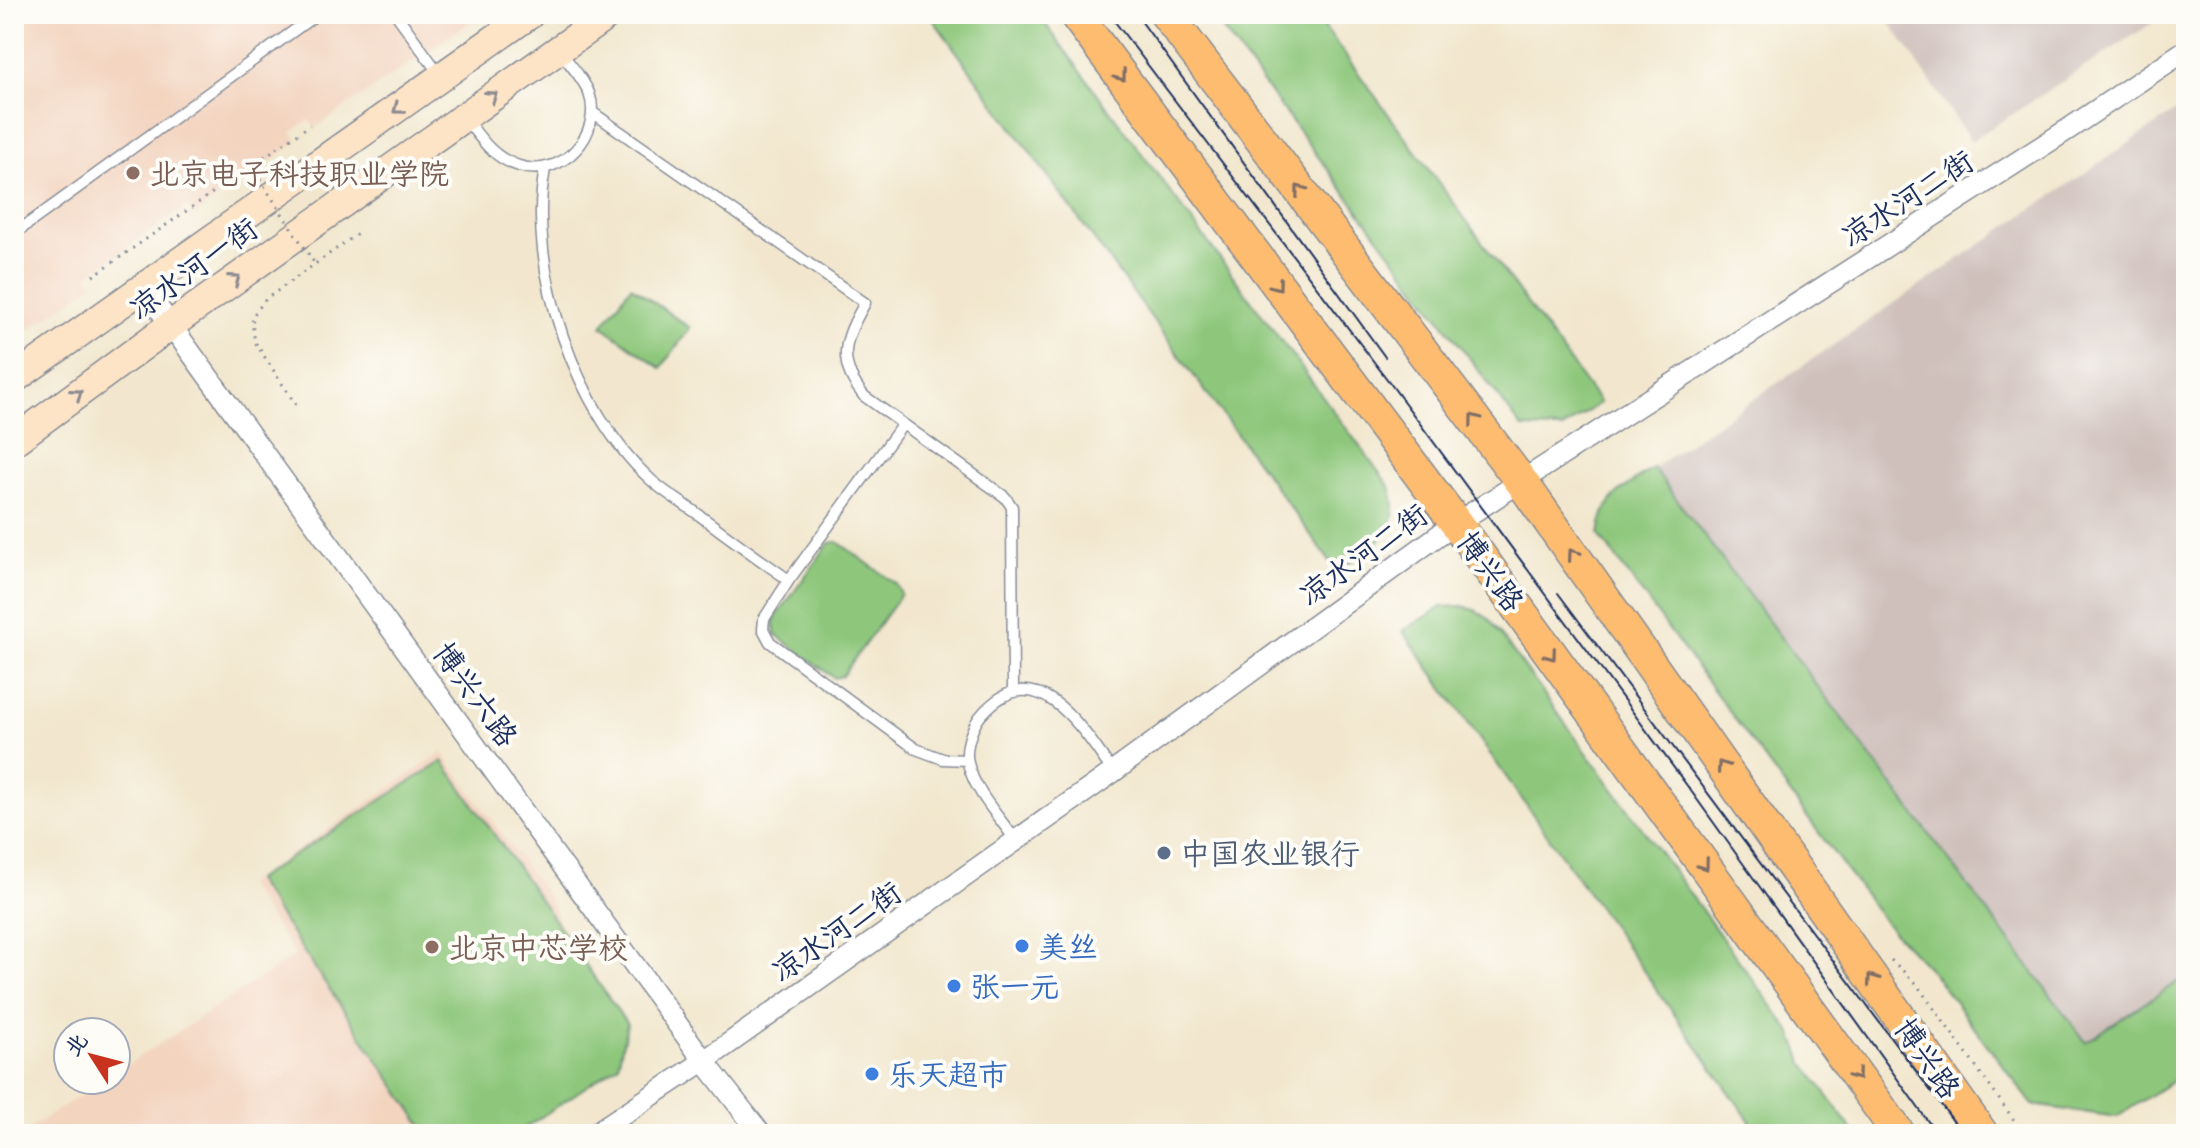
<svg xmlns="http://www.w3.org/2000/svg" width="2200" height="1148" viewBox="0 0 2200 1148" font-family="'Patrick Hand','LXGW WenKai TC',sans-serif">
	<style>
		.built { fill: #f3d4bf }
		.industrial { fill: #cfc0bb }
		.green { fill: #8ec77b; stroke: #547b6c; stroke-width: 2 }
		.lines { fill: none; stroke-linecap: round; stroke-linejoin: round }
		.service-casing { stroke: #868b96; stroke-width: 13 }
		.minor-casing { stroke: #868b96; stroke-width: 23 }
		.secondary-casing { stroke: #868b96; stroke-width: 31 }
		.primary-casing { stroke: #868b96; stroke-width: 35 }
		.path { stroke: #868b96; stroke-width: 3; stroke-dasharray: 2 6; stroke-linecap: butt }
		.service { stroke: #fff; stroke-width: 10 }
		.minor { stroke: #fff; stroke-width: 20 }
		.secondary { stroke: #fee4c6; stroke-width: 28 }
		.primary { stroke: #fdbc70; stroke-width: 32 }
		.tram { stroke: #1b2f5e; stroke-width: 2 }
		.path-bridge { stroke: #868b96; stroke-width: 3; stroke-dasharray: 2 6; stroke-linecap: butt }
		.oneway { stroke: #816e66 }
		.oneway2 { stroke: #8c8a92 }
		.education-dot { fill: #8d6e63; stroke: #fdfcf7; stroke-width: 3 }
		.service-dot { fill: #5c6f8a; stroke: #fdfcf7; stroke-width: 3 }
		.shop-dot { fill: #3f7fe0; stroke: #fdfcf7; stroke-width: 3 }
		.labels { text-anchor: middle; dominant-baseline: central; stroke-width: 8; stroke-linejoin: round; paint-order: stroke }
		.education-label { font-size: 30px; fill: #785e54; stroke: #fdfcf7; text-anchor: start }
		.street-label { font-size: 30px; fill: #1b2f5e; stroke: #fdfcf7 }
		.service-label { font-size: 30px; fill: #4e5e75; stroke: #fdfcf7; text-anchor: start }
		.shop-label { font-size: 30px; fill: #366cbe; stroke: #fdfcf7; text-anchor: start }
	</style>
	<rect width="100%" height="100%" fill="#fdfcf7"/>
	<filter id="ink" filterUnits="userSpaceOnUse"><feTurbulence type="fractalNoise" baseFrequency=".0125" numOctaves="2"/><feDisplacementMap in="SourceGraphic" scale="16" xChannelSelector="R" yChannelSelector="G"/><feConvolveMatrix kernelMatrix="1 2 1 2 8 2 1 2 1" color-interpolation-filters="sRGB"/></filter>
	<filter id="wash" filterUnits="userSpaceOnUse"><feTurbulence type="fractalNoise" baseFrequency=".006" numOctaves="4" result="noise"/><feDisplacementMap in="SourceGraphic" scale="32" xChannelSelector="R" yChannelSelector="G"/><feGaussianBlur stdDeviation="1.8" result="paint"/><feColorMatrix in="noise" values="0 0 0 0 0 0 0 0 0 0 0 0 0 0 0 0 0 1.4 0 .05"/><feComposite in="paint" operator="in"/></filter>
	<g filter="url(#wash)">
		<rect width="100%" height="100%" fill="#f2e7ce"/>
		<!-- built -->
		<path class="built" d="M 14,14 L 482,14 L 315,128 L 309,120 L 292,132 L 298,141 L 194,215 L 187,206 L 88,275 L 93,285 L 14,340 Z
			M 442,752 L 548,897 L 568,940 L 627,1024 L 618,1065 L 516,1134 L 21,1134 L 104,1080 L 116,1080 L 116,1072 L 296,955 L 246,885 Z"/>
		<!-- industrial -->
		<path class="industrial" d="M 1884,14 L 2166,14 L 1971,141 Z
			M 2186,104 L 2186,976 L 2086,1042 L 1653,468 Z"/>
		<!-- green -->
		<path class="green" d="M 929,14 L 1038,14 L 1390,487 C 1406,533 1370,548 1337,571 Z
			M 1211,14 L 1315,14 L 1600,403 L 1562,429 L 1522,428 Z
			M 631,286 L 690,328 L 661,368 L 602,326 Z
			M 1653,468 L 2086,1042 L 2186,976 L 2186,1072 L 2117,1117 L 2033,1105 L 1931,971 L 1887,925 L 1599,535 C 1603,496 1624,489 1653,468 Z
			M 838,542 L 896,584 L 901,594 L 842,676 L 834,678 L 775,634 L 774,620 L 829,543 Z
			M 1459,606 L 1475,610 L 1489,619 L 1791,1032 L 1804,1063 L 1855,1134 L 1759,1134 L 1403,631 L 1442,607 Z
			M 443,761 L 627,1024 L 618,1065 L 516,1134 L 428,1134 L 255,880 Z"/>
	</g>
	<g filter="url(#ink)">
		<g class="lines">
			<defs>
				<path id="service" d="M 396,14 L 440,75
					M 592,112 L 865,303 C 845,338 835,361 864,396 L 1005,497 L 1012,507 L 1013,691
					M 465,118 C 481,139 493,158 519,166 C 561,180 604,134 589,93 C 583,78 570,65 561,52
					M 545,169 C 526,267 576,413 651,480 C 664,492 681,502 695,512 C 726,535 757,558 789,580 L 764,619 L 763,629 L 770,642 L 916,749 L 943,759 L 967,760
					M 14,234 L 317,14
					M 789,580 L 903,424
					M 1016,841 C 1000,818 974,791 968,763 C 964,747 973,723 984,712 C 1038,653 1085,732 1113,772"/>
				<path id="minor" d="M 144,288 L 704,1061 L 761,1134
					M 594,1134 L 704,1061 L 1113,772 L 1447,529 L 2067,130 L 2186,50"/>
				<path id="secondary" d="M 14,379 L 530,14
					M 14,441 L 171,325 L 609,14"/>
				<path id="primary" d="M 1075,14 L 1456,523 L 1899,1134
					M 1166,14 L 1521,481 L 1982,1134"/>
			</defs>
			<!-- service casing -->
			<use href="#service" class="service-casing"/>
			<!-- minor casing -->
			<use href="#minor" class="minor-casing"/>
			<!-- secondary casing -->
			<use href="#secondary" class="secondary-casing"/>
			<!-- primary casing -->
			<use href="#primary" class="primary-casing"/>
			<!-- path -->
			<path class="path" d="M 93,276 L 310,125
				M 296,405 L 255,342 L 252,323 L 254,314 L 266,299 L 360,232
				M 1891,960 L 1915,982 L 2024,1134"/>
			<!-- service -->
			<use href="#service" class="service"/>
			<!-- minor -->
			<use href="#minor" class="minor"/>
			<!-- secondary -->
			<use href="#secondary" class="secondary"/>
			<!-- primary -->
			<use href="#primary" class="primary"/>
			<!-- tram -->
			<path class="tram" d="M 1109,14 L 1390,383 L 1691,791 L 1937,1134
				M 1136,14 L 1385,357
				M 1558,593 L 1963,1134"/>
			<!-- path-bridge -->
			<path class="path-bridge" d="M 251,166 L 315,264"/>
		</g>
		<!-- one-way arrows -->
		<defs><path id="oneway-chevron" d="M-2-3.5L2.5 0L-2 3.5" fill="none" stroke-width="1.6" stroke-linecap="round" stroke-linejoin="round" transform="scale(2)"/></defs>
		<g class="oneway">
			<use href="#oneway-chevron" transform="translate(1121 76) rotate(53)"/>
			<use href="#oneway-chevron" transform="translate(1300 190) rotate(-127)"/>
			<use href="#oneway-chevron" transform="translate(1277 285) rotate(53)"/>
			<use href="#oneway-chevron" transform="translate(1474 419) rotate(-127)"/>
			<use href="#oneway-chevron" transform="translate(1573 554) rotate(-125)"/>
			<use href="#oneway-chevron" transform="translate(1551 655) rotate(54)"/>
			<use href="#oneway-chevron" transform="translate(1722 766) rotate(-125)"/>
			<use href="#oneway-chevron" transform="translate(1704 865) rotate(54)"/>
			<use href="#oneway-chevron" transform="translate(1872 979) rotate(-125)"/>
			<use href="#oneway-chevron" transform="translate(1856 1075) rotate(54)"/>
		</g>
		<g class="oneway2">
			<use href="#oneway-chevron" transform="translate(492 96) rotate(-35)"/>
			<use href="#oneway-chevron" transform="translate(398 109) rotate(143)"/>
			<use href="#oneway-chevron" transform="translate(235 279) rotate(-36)"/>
			<use href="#oneway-chevron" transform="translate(77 394) rotate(-36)"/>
		</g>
	</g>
	<!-- markers -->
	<g class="education-dot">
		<circle cx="133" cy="173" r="8"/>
		<circle cx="432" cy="947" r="8"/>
	</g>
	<circle class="service-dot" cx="1164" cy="853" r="8"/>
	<g class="shop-dot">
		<circle cx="1022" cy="946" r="8"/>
		<circle cx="954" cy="986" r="8"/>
		<circle cx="872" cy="1074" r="8"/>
	</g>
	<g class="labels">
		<!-- education labels -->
		<g class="education-label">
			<text x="149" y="173">北京电子科技职业学院</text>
			<text x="448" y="947">北京中芯学校</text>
		</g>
		<!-- street labels -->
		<g class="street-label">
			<text transform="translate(1907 198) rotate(-33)">凉水河二街</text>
			<text transform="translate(193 268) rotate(-36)">凉水河一街</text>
			<text transform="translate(1363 554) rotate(-36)">凉水河二街</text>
			<text transform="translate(1491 571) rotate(54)">博兴路</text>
			<text transform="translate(476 694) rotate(54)">博兴六路</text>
			<text transform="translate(836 931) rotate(-35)">凉水河二街</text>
			<text transform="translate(1928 1058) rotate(55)">博兴路</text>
		</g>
		<!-- service labels -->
		<g class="service-label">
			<text x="1180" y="853">中国农业银行</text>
		</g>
		<!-- shop labels -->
		<g class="shop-label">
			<text x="1038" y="946">美丝</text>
			<text x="970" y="986">张一元</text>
			<text x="888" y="1074">乐天超市</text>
		</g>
	</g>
	<!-- margin -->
	<rect width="2200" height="1148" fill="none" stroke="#fdfcf7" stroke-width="48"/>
	<!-- north arrow -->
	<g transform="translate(92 1056) rotate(306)"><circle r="38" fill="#fdfcf7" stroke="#a3aaba" stroke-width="2"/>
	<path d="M0-6L14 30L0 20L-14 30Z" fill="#c8321e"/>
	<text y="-12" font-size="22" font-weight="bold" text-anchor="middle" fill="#1b2f5e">北</text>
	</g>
</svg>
